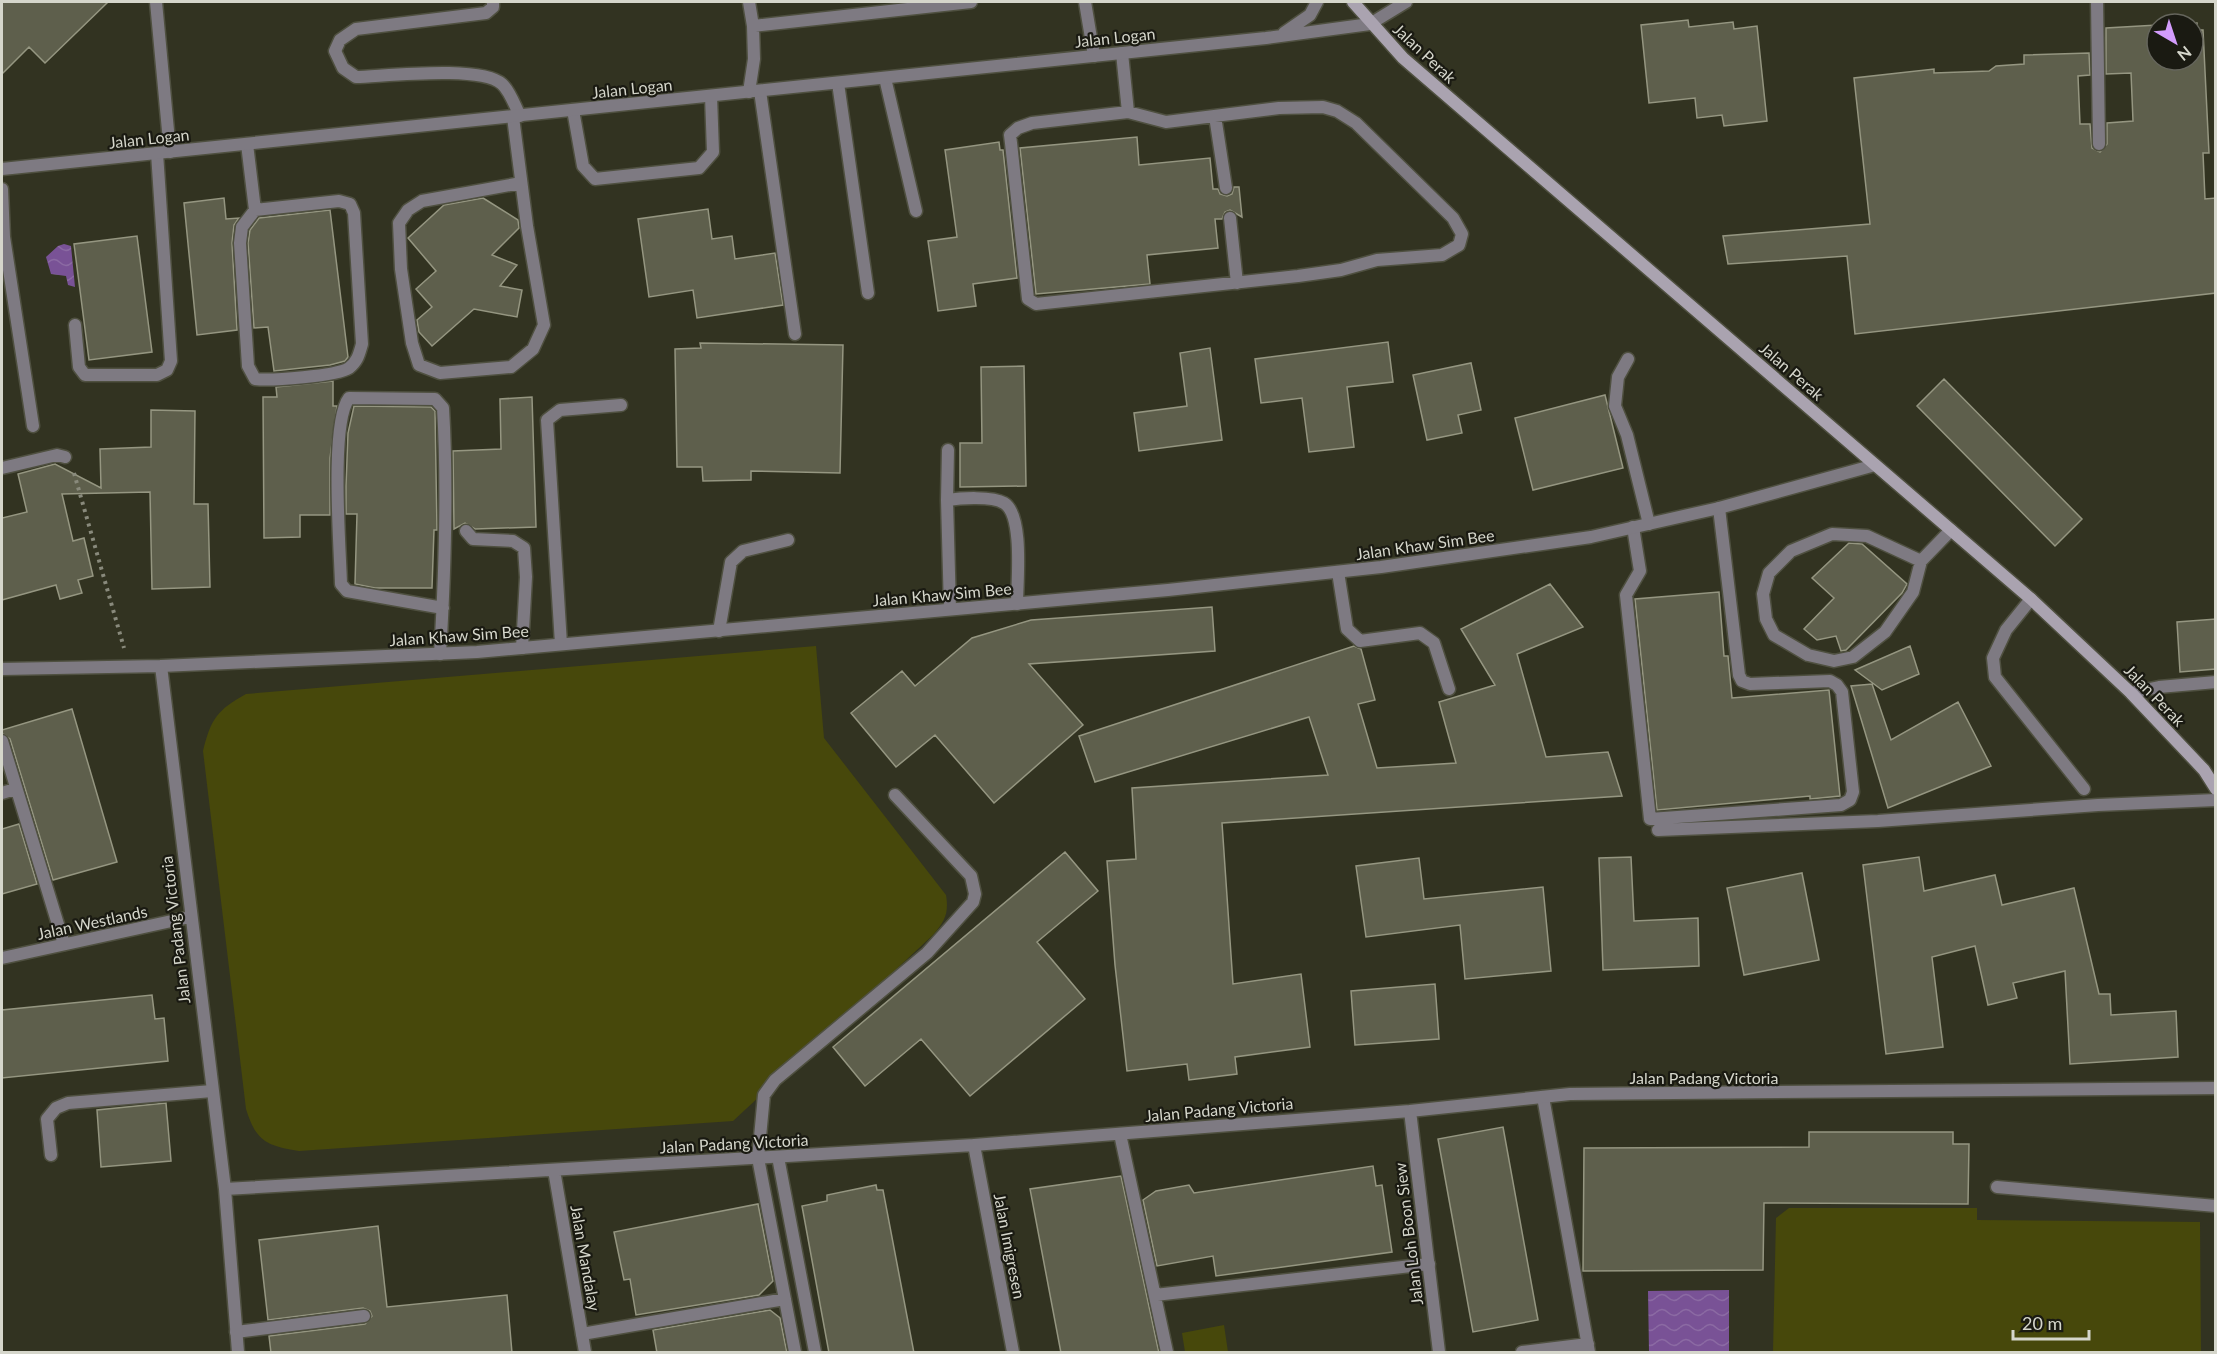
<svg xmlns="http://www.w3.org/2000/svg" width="2217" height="1354" viewBox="0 0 2217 1354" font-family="Lato,sans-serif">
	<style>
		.pitch { fill: #47480b }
		.water { fill: url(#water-waves) }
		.building { fill: #5e5f4c; stroke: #959681; stroke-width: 1.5 }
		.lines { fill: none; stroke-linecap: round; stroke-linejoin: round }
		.service-casing { stroke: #4f5040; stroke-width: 15 }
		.minor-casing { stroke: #4f5040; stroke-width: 15 }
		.secondary-casing { stroke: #4f5040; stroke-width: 15 }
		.path { stroke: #898a7c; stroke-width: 4; stroke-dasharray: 3 4.5; stroke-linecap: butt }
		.service { stroke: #7e7a82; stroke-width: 12 }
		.minor { stroke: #7e7a82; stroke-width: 12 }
		.secondary { stroke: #aaa3b0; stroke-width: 12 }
		.labels { text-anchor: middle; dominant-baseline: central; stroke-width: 4.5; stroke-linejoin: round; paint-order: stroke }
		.street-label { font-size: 16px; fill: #d5d6cb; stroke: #1a1a12 }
	</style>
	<defs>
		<pattern id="water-waves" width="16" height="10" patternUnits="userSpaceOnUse" patternTransform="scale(1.5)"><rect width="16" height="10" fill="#795296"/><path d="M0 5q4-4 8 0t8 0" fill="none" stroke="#8b6aa3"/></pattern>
	</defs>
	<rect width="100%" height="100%" fill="#323321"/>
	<!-- pitch -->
	<path class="pitch" d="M 816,646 L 824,738 L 946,895 C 949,913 945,921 933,935 L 733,1121 L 299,1151 C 266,1146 256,1141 246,1109 L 203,751 C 211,719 217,710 246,694 Z
		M 1789,1208 L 1977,1208 L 1977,1220 L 2200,1222 L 2201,1352 L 1773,1352 L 1776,1218 Z
		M 1224,1325 L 1228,1352 L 1185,1352 L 1182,1333 Z"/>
	<!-- water -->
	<path class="water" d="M 64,244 L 71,246 L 75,287 L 68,285 L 66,276 L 51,274 L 46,257 L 58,246 Z
		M 1729,1290 L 1729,1352 L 1649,1352 L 1648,1291 Z"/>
	<!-- building -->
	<path class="building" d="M 2,2 L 108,2 L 45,63 L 29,47 L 2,74 Z
		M 1688,20 L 1689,27 L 1733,22 L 1734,29 L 1757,26 L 1767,121 L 1724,126 L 1722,115 L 1697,118 L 1695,98 L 1649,103 L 1641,25 Z
		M 2197,23 L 2197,30 L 2203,30 L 2209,153 L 2203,153 L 2205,199 L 2216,198 L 2216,293 L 1855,334 L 1847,256 L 1728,264 L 1723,236 L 1870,224 L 1854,78 L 1934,69 L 1934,73 L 1989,71 L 1996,66 L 2024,64 L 2024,55 L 2089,53 L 2090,75 L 2078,76 L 2080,124 L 2090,124 L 2092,148 L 2100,152 L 2107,144 L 2107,123 L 2133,121 L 2131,73 L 2106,74 L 2106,28 L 2157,25 L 2157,60 L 2193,60 L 2193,24 L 2176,24 Z
		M 1137,137 L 1139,165 L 1210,158 L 1213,189 L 1218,189 L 1220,194 L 1227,196 L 1232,194 L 1234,187 L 1239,187 L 1242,217 L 1230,210 L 1225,212 L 1222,219 L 1215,219 L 1218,248 L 1147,255 L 1150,284 L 1036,294 L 1020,148 Z
		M 999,142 L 1000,150 L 1003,150 L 1017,278 L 973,284 L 976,306 L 938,311 L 928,241 L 957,237 L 945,150 Z
		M 224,198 L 226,219 L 239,218 L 234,225 L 232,243 L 237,330 L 197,335 L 184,203 Z
		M 483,198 L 518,220 L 519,228 L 492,255 L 517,265 L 500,286 L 522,290 L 517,317 L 474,309 L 432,346 L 419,332 L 417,320 L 432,307 L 416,289 L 436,271 L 408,238 L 444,205 Z
		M 708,209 L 712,239 L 732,236 L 735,259 L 775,253 L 783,305 L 697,318 L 693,290 L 649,297 L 638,219 Z
		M 330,210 L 348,357 L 345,361 L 330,365 L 274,371 L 268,327 L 254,328 L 248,243 L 250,230 L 259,218 Z
		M 137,236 L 152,352 L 89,360 L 74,244 Z
		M 1388,342 L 1393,382 L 1347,387 L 1354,447 L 1309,452 L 1302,398 L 1261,403 L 1255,359 Z
		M 700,343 L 843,345 L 840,473 L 751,471 L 751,480 L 703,481 L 702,467 L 677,467 L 675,349 L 701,348 Z
		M 1210,348 L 1222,440 L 1139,451 L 1134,413 L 1187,406 L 1180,353 Z
		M 1471,363 L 1481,410 L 1458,415 L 1462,433 L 1427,440 L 1413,375 Z
		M 1024,366 L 1026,486 L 960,487 L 960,443 L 982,443 L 981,367 Z
		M 1944,379 L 2082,519 L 2055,546 L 1917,406 Z
		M 333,381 L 333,406 L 337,406 L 330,458 L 330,515 L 300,515 L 300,537 L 264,538 L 263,397 L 277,397 L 276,387 Z
		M 1605,395 L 1623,468 L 1533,490 L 1515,418 Z
		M 532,397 L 536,527 L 475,529 L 465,523 L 454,529 L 453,451 L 501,449 L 500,399 Z
		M 354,406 L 431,407 L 435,411 L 437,530 L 434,530 L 432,588 L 375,588 L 355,584 L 357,514 L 346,514 L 346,486 L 348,433 Z
		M 151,410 L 195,411 L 194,504 L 208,504 L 210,587 L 152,589 L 150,492 L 62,494 L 73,541 L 84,538 L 93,576 L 78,580 L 82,593 L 60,599 L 56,585 L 2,600 L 2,518 L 27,512 L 18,474 L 55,464 L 101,488 L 100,449 L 151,447 Z
		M 1849,543 L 1862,544 L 1907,584 L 1902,593 L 1846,650 L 1841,651 L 1836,636 L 1817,640 L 1804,629 L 1834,598 L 1812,578 Z
		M 1550,584 L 1583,627 L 1517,654 L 1546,757 L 1608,752 L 1622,796 L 1222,823 L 1233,984 L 1301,974 L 1310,1047 L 1235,1057 L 1237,1074 L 1189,1080 L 1187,1064 L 1127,1071 L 1115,965 L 1107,861 L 1136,859 L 1132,788 L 1328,775 L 1309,717 L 1095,782 L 1079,736 L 1354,646 L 1361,649 L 1375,700 L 1358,704 L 1377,768 L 1456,763 L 1439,702 L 1495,685 L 1461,629 Z
		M 1719,592 L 1724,656 L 1728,656 L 1732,698 L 1829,690 L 1840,796 L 1810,799 L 1810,796 L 1657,810 L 1635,599 Z
		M 1212,607 L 1215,651 L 1029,664 L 1083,725 L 994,803 L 935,735 L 896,767 L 851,713 L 902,671 L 915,686 L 972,638 L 1031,620 Z
		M 2216,619 L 2216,669 L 2180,672 L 2177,622 Z
		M 1910,646 L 1919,674 L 1882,690 L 1855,670 Z
		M 1872,684 L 1891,740 L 1958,702 L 1991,766 L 1888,808 L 1851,686 Z
		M 72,709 L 117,862 L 53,880 L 10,739 L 2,733 L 2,730 Z
		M 19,824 L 37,884 L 2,894 L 2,829 Z
		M 1065,852 L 1098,891 L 1037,942 L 1085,999 L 970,1096 L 921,1039 L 865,1086 L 833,1047 Z
		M 1631,857 L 1634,921 L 1698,918 L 1699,966 L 1603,970 L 1599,858 Z
		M 1919,857 L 1924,891 L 1995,875 L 2002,905 L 2074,888 L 2099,994 L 2110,994 L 2111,1015 L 2176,1011 L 2178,1057 L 2070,1064 L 2065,971 L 2013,983 L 2017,998 L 1988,1005 L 1975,946 L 1932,957 L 1943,1047 L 1886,1054 L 1863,865 Z
		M 1419,858 L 1424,899 L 1543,887 L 1551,971 L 1465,979 L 1460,925 L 1366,937 L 1356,866 Z
		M 1802,873 L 1819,960 L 1744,975 L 1727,888 Z
		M 1435,984 L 1439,1039 L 1355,1045 L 1351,991 Z
		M 152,995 L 155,1019 L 164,1018 L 168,1061 L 2,1078 L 2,1010 Z
		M 166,1103 L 171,1161 L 101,1167 L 97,1110 Z
		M 1503,1127 L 1538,1320 L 1473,1332 L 1438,1139 Z
		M 1809,1132 L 1953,1132 L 1953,1144 L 1969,1144 L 1968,1204 L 1764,1203 L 1763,1270 L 1583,1271 L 1584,1148 L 1809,1147 Z
		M 1373,1166 L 1376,1186 L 1382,1185 L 1392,1252 L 1216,1276 L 1213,1256 L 1157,1266 L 1143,1200 L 1156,1191 L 1189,1185 L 1194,1193 Z
		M 1121,1176 L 1159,1353 L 1061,1353 L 1030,1189 Z
		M 876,1185 L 877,1190 L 883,1190 L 914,1353 L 829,1353 L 802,1206 L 827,1201 L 827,1195 Z
		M 758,1204 L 773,1281 L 759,1295 L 636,1315 L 630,1279 L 624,1280 L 614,1232 Z
		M 378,1226 L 387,1307 L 507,1295 L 512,1353 L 271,1353 L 269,1336 L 365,1324 L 372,1316 L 370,1311 L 363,1308 L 268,1320 L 259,1240 Z
		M 770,1310 L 780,1318 L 787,1353 L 657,1353 L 653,1330 Z"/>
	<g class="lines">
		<defs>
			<path id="service" d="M 156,2 L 170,152
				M 493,2 L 493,7 L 486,13 L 356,29 L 340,40 L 335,51 L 343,68 L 356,77 C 387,76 481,65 502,84 C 510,91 515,106 520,116
				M 749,2 L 753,26
				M 1085,2 L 1094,56
				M 2097,2 L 2099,144
				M 1122,53 L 1128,112
				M 885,78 L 916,211
				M 838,83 L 868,293
				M 760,91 L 795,334
				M 749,92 L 754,59 L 753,26 L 971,2
				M 1323,107 L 1337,111 L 1356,123 L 1453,218 L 1462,234 L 1459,245 L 1442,255 L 1377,260 L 1341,270 L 1298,276 L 1036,304 L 1028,299 L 1011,143 L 1010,135 L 1018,128 L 1032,123 L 1128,112 L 1166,122 L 1279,108 Z
				M 573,110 L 583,166 L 595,179 L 699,168 L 713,152 L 711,96
				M 1215,116 L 1226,188
				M 513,117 L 527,226 L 544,325 L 533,349 L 511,367 L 440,373 L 419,365 L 412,343 L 401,269 L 399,223 L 408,210 L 422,201 L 521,183
				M 247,144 L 255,210 L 242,227 L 240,243 L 248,366 L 255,379 C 270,381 337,376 349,368 C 358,361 359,354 362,344 L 354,213 L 350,204 L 339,201 L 255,210
				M 2,189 L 4,237 L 33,426
				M 1230,218 L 1237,283
				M 75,325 L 79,367 L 85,375 L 157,375 L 167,370 L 171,361 L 157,153
				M 1628,359 L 1618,377 L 1615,406 L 1627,435 L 1649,524
				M 948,450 L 947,500 C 961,498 992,496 1004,503 C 1024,515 1017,582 1017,604
				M 2,468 L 57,455 L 65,457
				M 947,500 L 950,609
				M 1633,527 L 1640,571 L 1626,595 L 1650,819 L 1841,805 L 1850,800 L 1853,792 L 1842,692 L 1837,685 L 1830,681 L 1750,684 L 1742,681 L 1739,675 L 1719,508
				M 466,531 L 473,539 L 513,541 L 524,548 L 526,577 L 522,648
				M 1921,561 L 1867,536 L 1832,534 L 1791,551 L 1769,573 L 1763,594 L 1766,619 L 1774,635 L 1808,655 L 1834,661 L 1853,657 L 1885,632 L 1913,592 L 1921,561 L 1951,530
				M 1338,572 L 1347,629 L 1360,641 L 1420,633 L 1434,643 L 1449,689
				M 2031,599 L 2006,630 L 1993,658 L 1995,677 L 2084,789
				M 719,631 L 731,562 L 743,551 L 788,540
				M 561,644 L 547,420 L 560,410 L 621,405
				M 440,654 C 445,572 448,490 443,408 L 435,399 L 349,398 C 330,423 340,547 341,584 L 347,591 L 443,608
				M 2131,693 L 2159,687 L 2216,682
				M 2,741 L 64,944
				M 2,793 L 15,789
				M 1658,830 L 1878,821 L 2098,805 L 2216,800
				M 1543,1097 L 1589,1352
				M 1120,1134 L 1167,1352
				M 51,1155 L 47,1119 L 56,1108 L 68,1103 L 212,1091
				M 778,1157 L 815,1352
				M 1997,1187 L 2216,1206
				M 1155,1295 L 1429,1264
				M 236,1332 L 364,1316
				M 582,1334 L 785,1299
				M 795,1352 L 758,1158 L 764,1095 L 775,1080 L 927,953 L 973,902 L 975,894 L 971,876 L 895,795
				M 1522,1352 L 1588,1344"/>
			<path id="minor" d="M 1284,33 L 1310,15 L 1317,2
				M 2,169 L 1266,38 L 1370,24 L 1406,2
				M 161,666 L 225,1189 L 238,1352
				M 2,669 L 161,666 L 477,652 L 1168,590 L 1381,567 L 1591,537 L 1719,508 L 1875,465
				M 2,958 L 190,917
				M 1410,1111 L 1439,1352
				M 974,1145 L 1013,1352
				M 554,1170 L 585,1352
				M 225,1189 L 974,1145 L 1410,1111 L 1570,1094 L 2216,1088"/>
			<path id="secondary" d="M 1353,2 L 1403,58 L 2031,599 L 2131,693 L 2204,770 L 2216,789"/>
		</defs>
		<!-- service casing -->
		<use href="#service" class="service-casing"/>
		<!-- minor casing -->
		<use href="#minor" class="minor-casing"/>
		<!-- secondary casing -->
		<use href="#secondary" class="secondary-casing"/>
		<!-- path -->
		<path class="path" d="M 74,473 L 124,648"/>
		<!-- service -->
		<use href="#service" class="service"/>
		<!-- minor -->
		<use href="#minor" class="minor"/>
		<!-- secondary -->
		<use href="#secondary" class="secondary"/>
	</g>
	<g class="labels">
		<!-- street labels -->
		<g class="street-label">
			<text transform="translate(1115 37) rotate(-6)">Jalan Logan</text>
			<text transform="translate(1425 53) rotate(43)">Jalan Perak</text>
			<text transform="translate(632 88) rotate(-6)">Jalan Logan</text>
			<text transform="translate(149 138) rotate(-6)">Jalan Logan</text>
			<text transform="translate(1792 371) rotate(41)">Jalan Perak</text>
			<text transform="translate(1425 544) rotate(-8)">Jalan Khaw Sim Bee</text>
			<text transform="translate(942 594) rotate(-5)">Jalan Khaw Sim Bee</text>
			<text transform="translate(459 635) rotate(-4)">Jalan Khaw Sim Bee</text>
			<text transform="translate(2155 695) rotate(46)">Jalan Perak</text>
			<text transform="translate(92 922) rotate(-12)">Jalan Westlands</text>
			<text transform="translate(175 930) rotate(-97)">Jalan Padang Victoria</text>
			<text x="1704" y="1077">Jalan Padang Victoria</text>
			<text transform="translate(1219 1109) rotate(-5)">Jalan Padang Victoria</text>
			<text transform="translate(734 1143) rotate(-3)">Jalan Padang Victoria</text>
			<text transform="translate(1408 1234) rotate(-97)">Jalan Loh Boon Siew</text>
			<text transform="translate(1010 1246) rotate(79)">Jalan Imigresen</text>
			<text transform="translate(586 1258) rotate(80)">Jalan Mandalay</text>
		</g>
	</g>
	<!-- border -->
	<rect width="2217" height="1354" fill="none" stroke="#d5d6cb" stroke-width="6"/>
	<!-- north arrow -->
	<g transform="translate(2175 42) rotate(141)"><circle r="28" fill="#1a1a12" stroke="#65655c" stroke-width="1.5"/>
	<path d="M0-4.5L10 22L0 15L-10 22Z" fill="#d39cfc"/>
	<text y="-9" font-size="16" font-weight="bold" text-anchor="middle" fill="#d5d6cb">N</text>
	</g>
	<!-- scale -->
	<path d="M2013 1330v9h76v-9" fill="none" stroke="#d5d6cb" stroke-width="3"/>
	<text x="2022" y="1330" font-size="18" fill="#d5d6cb" stroke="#1a1a12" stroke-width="4.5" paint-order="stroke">20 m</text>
</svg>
